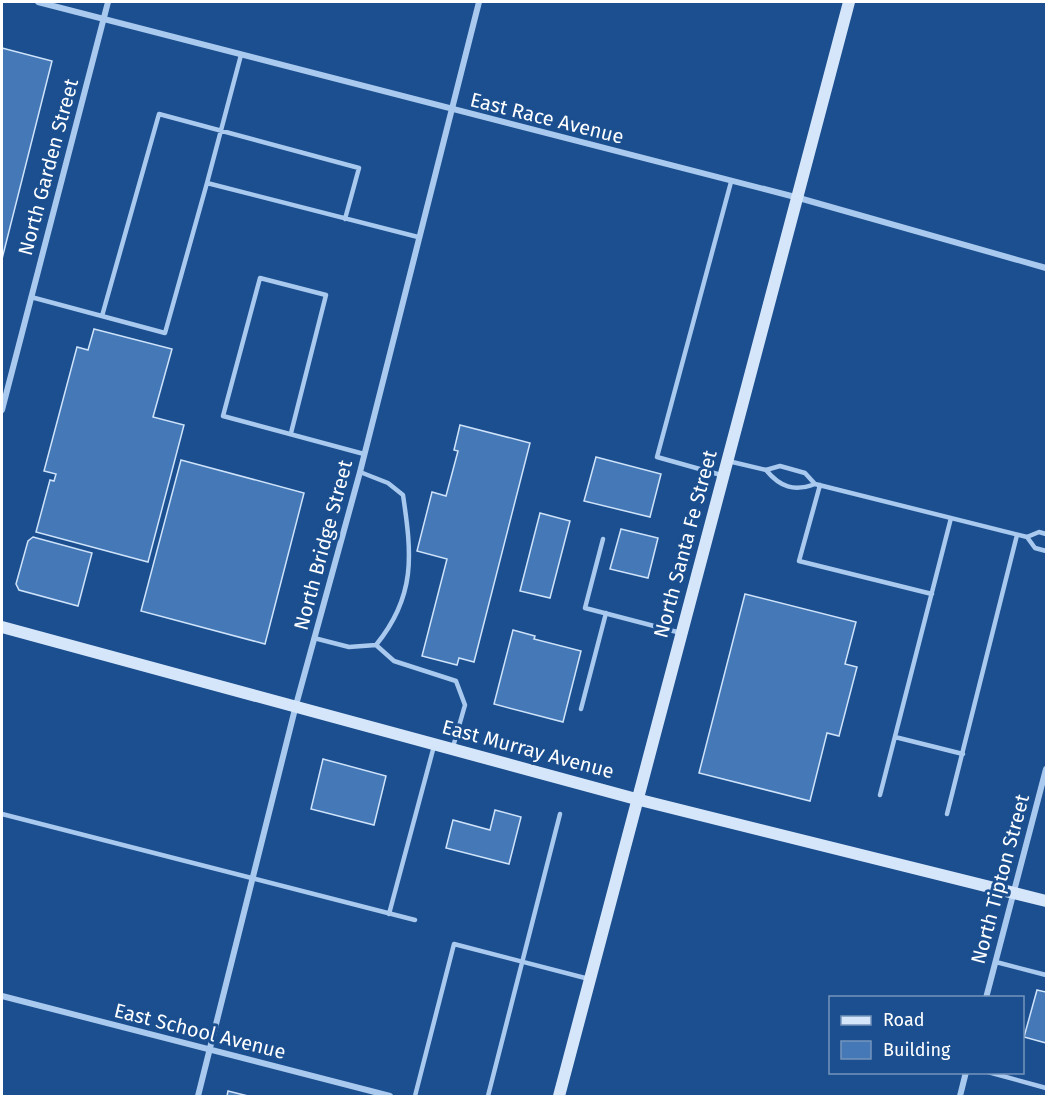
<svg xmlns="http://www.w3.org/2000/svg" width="1048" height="1098" viewBox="0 0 1048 1098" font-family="'Fira Sans',sans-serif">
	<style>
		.building { fill: #4478b7; stroke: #cfe3fa; stroke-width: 1.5 }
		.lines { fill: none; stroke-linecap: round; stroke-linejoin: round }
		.lane { stroke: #a9c9ee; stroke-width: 4.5 }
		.street { stroke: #a9c9ee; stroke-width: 6 }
		.secondary { stroke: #d6e6fa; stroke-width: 12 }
		.labels { text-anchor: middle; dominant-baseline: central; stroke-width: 6; stroke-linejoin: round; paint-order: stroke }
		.street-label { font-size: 20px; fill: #fff; stroke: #1b4f8f }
	</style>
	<rect width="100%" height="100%" fill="#1b4f8f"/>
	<!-- building -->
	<path class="building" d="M 2,48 L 52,61 L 2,259 Z
		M 94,329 L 172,349 L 153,417 L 184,425 L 148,562 L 36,532 L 50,480 L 54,481 L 56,474 L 44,471 L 77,347 L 88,350 Z
		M 460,425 L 530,443 L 474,662 L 459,658 L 457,665 L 422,656 L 447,559 L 417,551 L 432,492 L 446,496 L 458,451 L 454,450 Z
		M 596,457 L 661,474 L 650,517 L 584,501 Z
		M 181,460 L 304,493 L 265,644 L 141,611 Z
		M 540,513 L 570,521 L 550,598 L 520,591 Z
		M 621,529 L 658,538 L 648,578 L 610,569 Z
		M 33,537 L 92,553 L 78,606 L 19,590 L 16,584 L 28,541 Z
		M 745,594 L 856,622 L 845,664 L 857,667 L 839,736 L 827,733 L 810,801 L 699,773 Z
		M 513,630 L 535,636 L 534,639 L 581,651 L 563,722 L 494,704 Z
		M 323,759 L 386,776 L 374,825 L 311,809 Z
		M 495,810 L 521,817 L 509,864 L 446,848 L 453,820 L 490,830 Z
		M 1037,990 L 1046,992 L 1046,1043 L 1024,1037 Z
		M 228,1091 L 248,1096 L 227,1096 Z"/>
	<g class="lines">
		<!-- lane -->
		<path class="lane" d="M 241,55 L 207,183 L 418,237
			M 31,297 L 165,333 L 207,183
			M 102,316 L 159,114 L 359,168 L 345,219
			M 291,433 L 326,295 L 260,278 L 223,416 L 364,454
			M 728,461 L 766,470 L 780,466 L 805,473 L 815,484 C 794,492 780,487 766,470
			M 721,475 L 657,457 L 731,182
			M 815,484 L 1027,537 L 1039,532 L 1046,534
			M 820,485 L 799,561 L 932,594
			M 1027,537 L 1035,548 L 1046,551
			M 603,539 L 585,608 L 681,633
			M 314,638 L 349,647 L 376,645 C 416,596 412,555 403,495 L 388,483 L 360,472
			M 376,645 L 394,661 L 456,681 L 465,705 L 453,747
			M 581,709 L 606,613
			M 895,737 L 963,754
			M 880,795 L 951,518
			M 2,814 L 415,920
			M 947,814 L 1017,535
			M 389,914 L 434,746
			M 996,962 L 1046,975
			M 988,1072 L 1046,1088
			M 415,1096 L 454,944 L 589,979
			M 488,1096 L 560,814"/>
		<!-- street -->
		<path class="street" d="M 38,2 L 799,198 L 1046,268
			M 2,410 L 108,2
			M 2,996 L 390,1096
			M 986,998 L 1046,769
			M 198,1096 L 296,705 L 360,472 L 479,2
			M 960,1096 L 966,1072"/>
		<!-- secondary -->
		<path class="secondary" d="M 2,627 L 636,799 L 1046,901
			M 559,1096 L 849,2"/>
	</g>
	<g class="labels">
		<!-- street labels -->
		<g class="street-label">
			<text transform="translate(547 118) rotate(14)">East Race Avenue</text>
			<text transform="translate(48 167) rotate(-75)">North Garden Street</text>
			<text transform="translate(685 544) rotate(-75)">North Santa Fe Street</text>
			<text transform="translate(323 545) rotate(-75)">North Bridge Street</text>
			<text transform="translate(528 749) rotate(15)">East Murray Avenue</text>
			<text transform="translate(1000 879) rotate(-75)">North Tipton Street</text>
			<text transform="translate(200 1031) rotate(14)">East School Avenue</text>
		</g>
	</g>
	<!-- border -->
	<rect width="1048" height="1098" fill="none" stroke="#ffffff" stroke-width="6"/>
	<!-- legend -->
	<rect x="829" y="996" width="195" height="78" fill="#1b4f8f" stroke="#7695bc" stroke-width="1.5"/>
	<rect x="841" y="1016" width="30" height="9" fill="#d6e6fa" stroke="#7695bc" stroke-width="1.5"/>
	<text x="883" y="1026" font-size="18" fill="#ffffff">Road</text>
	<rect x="841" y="1041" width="30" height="18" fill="#4478b7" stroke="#7695bc" stroke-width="1.5"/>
	<text x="883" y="1056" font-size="18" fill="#ffffff">Building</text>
</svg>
